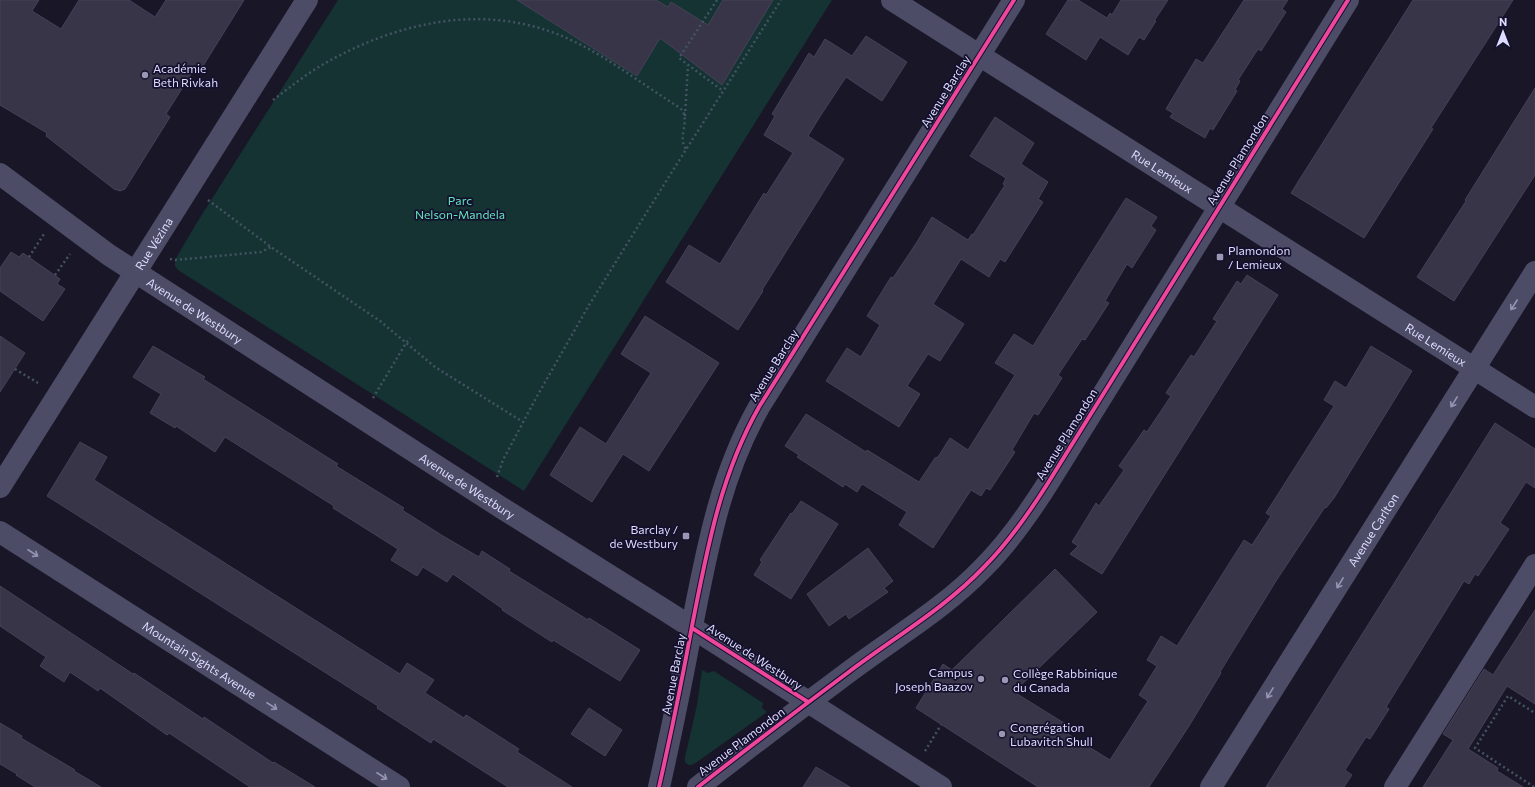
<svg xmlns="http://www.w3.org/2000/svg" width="1535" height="787" viewBox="0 0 1535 787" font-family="Commissioner,sans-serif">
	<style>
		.green { fill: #143332 }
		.building { fill: #383548; stroke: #454159 }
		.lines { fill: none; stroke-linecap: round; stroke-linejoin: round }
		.path { stroke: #445363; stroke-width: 2.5; stroke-dasharray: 2 3; stroke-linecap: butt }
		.minor { stroke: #4c4c67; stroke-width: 22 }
		.cycleway-casing { stroke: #14102d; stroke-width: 6 }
		.cycleway { stroke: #ed469a; stroke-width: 4 }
		.oneway { stroke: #9594b3 }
		.poi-dot { fill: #9997b3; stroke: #14102d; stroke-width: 1.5 }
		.labels { text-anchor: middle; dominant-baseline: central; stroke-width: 3.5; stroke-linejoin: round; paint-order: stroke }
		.poi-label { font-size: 12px; fill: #dedcff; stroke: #14102d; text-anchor: start }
		.street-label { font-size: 12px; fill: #dedcff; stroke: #14102d }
		.park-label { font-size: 12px; fill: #61e6bd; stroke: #14102d }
	</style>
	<rect width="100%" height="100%" fill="#191627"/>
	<!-- green -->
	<path class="green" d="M 338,0 L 832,0 L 524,491 L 178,270 L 175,266 L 175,260 L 196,224 Z
		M 702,670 L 708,673 L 714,671 L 763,703 L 762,708 L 767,712 L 697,762 C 692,765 690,767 685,762 L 685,757 L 697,705 Z"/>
	<!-- building -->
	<path class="building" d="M 0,0 L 39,0 L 32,11 L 61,29 L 79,0 L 129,0 L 155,17 L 166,0 L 244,0 L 203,66 L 198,63 L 166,114 L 170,117 L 125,189 L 120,191 L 114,189 L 46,136 L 47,133 L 0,105 Z
		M 517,0 L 656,0 L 668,7 L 671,2 L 708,25 L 723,0 L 773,0 L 722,85 L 660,38 L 637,76 Z
		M 1068,0 L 1078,0 L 1107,18 L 1110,13 L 1112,15 L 1121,0 L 1168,0 L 1154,21 L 1156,21 L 1144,40 L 1139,37 L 1128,55 L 1100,37 L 1086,60 L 1046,34 Z
		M 1244,0 L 1288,0 L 1282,9 L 1286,12 L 1261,51 L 1258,49 L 1238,80 L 1240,81 L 1235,90 L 1237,91 L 1213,130 L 1210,128 L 1205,138 L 1170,117 L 1173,113 L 1166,109 L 1196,59 L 1203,63 Z
		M 1413,0 L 1513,0 L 1431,128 L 1433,129 L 1364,238 L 1291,193 Z
		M 866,36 L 907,62 L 882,101 L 846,77 L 819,118 L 808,136 L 844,159 L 762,290 L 763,291 L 738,330 L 666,282 L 689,245 L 720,264 L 764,193 L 766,195 L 793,153 L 764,135 L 775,116 L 772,114 L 809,53 L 814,57 L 825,39 L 852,56 Z
		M 1535,88 L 1535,175 L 1454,301 L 1417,277 L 1466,201 L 1465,200 Z
		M 995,117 L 1034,143 L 1021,164 L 1048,182 L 1038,199 L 1043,202 L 1005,262 L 1000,259 L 989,277 L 961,259 L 933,304 L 964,324 L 940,361 L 928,354 L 907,386 L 920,394 L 899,427 L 826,381 L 847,348 L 861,357 L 862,355 L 880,325 L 867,316 L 891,277 L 893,278 L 917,242 L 932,217 L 968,240 L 972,234 L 973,235 L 1005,185 L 1003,184 L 1006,178 L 970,156 Z
		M 1126,198 L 1157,217 L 1151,226 L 1156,230 L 1132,268 L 1127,264 L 1105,301 L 1109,303 L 1085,340 L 1082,339 L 1058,375 L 1062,378 L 1038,415 L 1034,413 L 1012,450 L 1015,452 L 990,490 L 986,488 L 981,496 L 971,490 L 933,548 L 899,525 L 907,512 L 862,484 L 857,492 L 845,484 L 843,487 L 797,457 L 799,455 L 785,446 L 806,414 L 866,452 L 867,450 L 919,482 L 935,458 L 938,457 L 950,438 L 968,450 L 1015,375 L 995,363 L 1014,334 L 1033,346 Z
		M 11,252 L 19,257 L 23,253 L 60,279 L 57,284 L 65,289 L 43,321 L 0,291 L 0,268 Z
		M 1247,275 L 1278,295 L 1102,574 L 1070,554 L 1078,546 L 1072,542 L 1096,503 L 1099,506 L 1124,470 L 1119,466 L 1144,430 L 1147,432 L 1171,396 L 1166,393 L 1191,355 L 1194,357 L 1217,321 L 1213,319 L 1237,281 L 1241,284 Z
		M 645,316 L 719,363 L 649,471 L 623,454 L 592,502 L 550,475 L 580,427 L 606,444 L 651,373 L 621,354 Z
		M 0,336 L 25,353 L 0,392 Z
		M 153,346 L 205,377 L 203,379 L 338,464 L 336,466 L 404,508 L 402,510 L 443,536 L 479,557 L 482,551 L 510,569 L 509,571 L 588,620 L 589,618 L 640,650 L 620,681 L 553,640 L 552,642 L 502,610 L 503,609 L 453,574 L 447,582 L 423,567 L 417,576 L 391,560 L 398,549 L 333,508 L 334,506 L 225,437 L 215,452 L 176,426 L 175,428 L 150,413 L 161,394 L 133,377 Z
		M 1371,346 L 1412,371 L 1334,498 L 1326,508 L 1325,507 L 1276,581 L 1220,672 L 1221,673 L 1189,726 L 1149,787 L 1038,787 L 916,708 L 943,664 L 952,670 L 1055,569 L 1097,612 L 1014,692 L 1072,728 L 1068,734 L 1110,760 L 1148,701 L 1139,695 L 1157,666 L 1147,660 L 1161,636 L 1177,646 L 1244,540 L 1252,545 L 1271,516 L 1266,513 L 1334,406 L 1324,400 L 1335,381 L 1346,388 Z
		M 1495,423 L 1535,449 L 1535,488 L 1526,482 L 1500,523 L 1509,529 L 1478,576 L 1475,574 L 1469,584 L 1464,581 L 1386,707 L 1389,709 L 1370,739 L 1366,737 L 1345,770 L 1352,775 L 1344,787 L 1266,787 Z
		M 80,442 L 107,457 L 94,480 L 400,674 L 407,663 L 434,680 L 425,693 L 464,718 L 466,715 L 519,749 L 517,752 L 572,787 L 508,787 L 433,739 L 431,743 L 377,708 L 378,706 L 47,496 Z
		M 801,501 L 838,524 L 791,599 L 754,575 L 762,562 L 760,560 L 791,513 L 792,514 Z
		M 868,548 L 893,581 L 884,588 L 888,592 L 849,619 L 846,614 L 829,626 L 807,594 Z
		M 0,586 L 133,674 L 134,673 L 203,719 L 204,717 L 273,763 L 274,762 L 315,787 L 250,787 L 169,733 L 167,735 L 100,688 L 98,691 L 70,672 L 64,682 L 40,666 L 46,657 L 0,626 Z
		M 1535,610 L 1535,704 L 1507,686 L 1468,749 L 1498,768 L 1497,771 L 1523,787 L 1423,787 L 1453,740 L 1443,734 L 1484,669 L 1493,675 Z
		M 589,708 L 622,730 L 605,756 L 571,734 Z
		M 0,723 L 22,736 L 21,738 L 75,770 L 74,771 L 101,787 L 35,787 L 16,775 L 17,774 L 0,764 Z
		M 816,767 L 850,787 L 803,787 Z"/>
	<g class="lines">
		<!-- path -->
		<path class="path" d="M 717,0 L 679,58 L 723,91
			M 273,100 C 289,88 305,75 322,65 C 398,21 488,1 571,40 C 606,56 639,82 671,102 C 675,105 679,107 682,110 C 690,122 677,138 686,149
			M 685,116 L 688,65
			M 208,200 L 271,247 L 380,321 L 435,367 L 523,422
			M 29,257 L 44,234
			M 170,259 L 175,260 L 261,252 L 271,247
			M 55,275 L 70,254
			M 15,369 L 38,383
			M 373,398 L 406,343 L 410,338
			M 497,477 L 503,460 L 536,398 L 589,305 L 675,167 L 781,0
			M 925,751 L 941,725
			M 1534,787 L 1475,748 L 1508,696 L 1535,713"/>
		<!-- minor -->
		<g class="minor">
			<path id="s1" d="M 892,0 L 1535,407"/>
			<path id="s2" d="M 0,174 L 109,255 L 505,510 L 663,609 L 941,787"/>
			<path id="s3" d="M 0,487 L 307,0"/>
			<path id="s4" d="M 0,532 L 399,787"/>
			<path d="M 659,787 C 671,734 682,680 692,626 C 707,550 720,476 759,407 L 1014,0"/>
			<path d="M 698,787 C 748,748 799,709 850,671 C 895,637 945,608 984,567 C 1009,542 1029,513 1048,483 L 1348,0"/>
			<path id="s5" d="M 1211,787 L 1535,272"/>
			<path d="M 1395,787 L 1535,565"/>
		</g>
		<defs>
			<path id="cycleway" d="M 692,628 L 808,702
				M 659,787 C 671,734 682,680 692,626 C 707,550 720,476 759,407 L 1014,0
				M 698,787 C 748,748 799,709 850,671 C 895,637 945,608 984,567 C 1009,542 1029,513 1048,483 L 1348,0"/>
		</defs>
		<!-- cycleway casing -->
		<use href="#cycleway" class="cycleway-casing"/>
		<!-- cycleway -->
		<use href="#cycleway" class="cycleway"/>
	</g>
	<!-- one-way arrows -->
	<defs><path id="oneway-shaft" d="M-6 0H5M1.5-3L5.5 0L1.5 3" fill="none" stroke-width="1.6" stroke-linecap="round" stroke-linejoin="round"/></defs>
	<g class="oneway">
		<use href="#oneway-shaft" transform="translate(1514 305) rotate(123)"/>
		<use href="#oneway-shaft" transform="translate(1454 402) rotate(122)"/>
		<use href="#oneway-shaft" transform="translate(33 553) rotate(33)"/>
		<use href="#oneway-shaft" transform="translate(1340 583) rotate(122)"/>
		<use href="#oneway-shaft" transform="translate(1270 693) rotate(122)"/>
		<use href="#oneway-shaft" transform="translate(272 706) rotate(33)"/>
		<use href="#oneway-shaft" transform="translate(382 776) rotate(33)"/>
	</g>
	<!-- markers -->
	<g class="poi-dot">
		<circle cx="145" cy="75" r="4"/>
		<rect x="1216" y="253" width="8" height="8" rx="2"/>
		<rect x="682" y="532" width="8" height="8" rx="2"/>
		<circle cx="981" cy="679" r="4"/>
		<circle cx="1005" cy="680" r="4"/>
		<circle cx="1002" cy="734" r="4"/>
	</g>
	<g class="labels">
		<!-- poi labels -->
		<g class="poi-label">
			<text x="153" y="68">Académie<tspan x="153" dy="14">Beth Rivkah</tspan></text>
			<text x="1228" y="250">Plamondon<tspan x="1228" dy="14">/ Lemieux</tspan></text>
			<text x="678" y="529" text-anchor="end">Barclay /<tspan x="678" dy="14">de Westbury</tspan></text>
			<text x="973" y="672" text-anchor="end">Campus<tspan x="973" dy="14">Joseph Baazov</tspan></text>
			<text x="1013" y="673">Collège Rabbinique<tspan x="1013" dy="14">du Canada</tspan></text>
			<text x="1010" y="727">Congrégation<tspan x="1010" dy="14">Lubavitch Shull</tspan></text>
		</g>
		<!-- street labels -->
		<g class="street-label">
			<text transform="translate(945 91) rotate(-58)">Avenue Barclay</text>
			<text transform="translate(1237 159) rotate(-58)">Avenue Plamondon</text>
			<text stroke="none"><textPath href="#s1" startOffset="320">Rue Lemieux</textPath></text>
			<text stroke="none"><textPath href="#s3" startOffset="288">Rue Vézina</textPath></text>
			<text stroke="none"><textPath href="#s2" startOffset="238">Avenue de Westbury</textPath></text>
			<text stroke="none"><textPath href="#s1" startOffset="644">Rue Lemieux</textPath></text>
			<text transform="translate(773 365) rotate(-58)">Avenue Barclay</text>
			<text transform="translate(1066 434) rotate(-58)">Avenue Plamondon</text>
			<text stroke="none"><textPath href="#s2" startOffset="562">Avenue de Westbury</textPath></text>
			<text stroke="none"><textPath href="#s5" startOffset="304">Avenue Carlton</textPath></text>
			<text transform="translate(755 656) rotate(33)">Avenue de Westbury</text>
			<text stroke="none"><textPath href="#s4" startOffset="237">Mountain Sights Avenue</textPath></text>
			<text transform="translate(673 674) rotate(-79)">Avenue Barclay</text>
			<text transform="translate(741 741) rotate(-37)">Avenue Plamondon</text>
		</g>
		<!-- park labels -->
		<g class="park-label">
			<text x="460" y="200">Parc<tspan x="460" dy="14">Nelson-Mandela</tspan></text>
		</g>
	</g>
	<!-- north arrow -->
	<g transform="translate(1503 32)" stroke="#14102d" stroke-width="3" paint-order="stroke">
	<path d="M0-3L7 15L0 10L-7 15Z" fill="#dedcff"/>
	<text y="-6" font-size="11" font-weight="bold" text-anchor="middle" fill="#dedcff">N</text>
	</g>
</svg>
